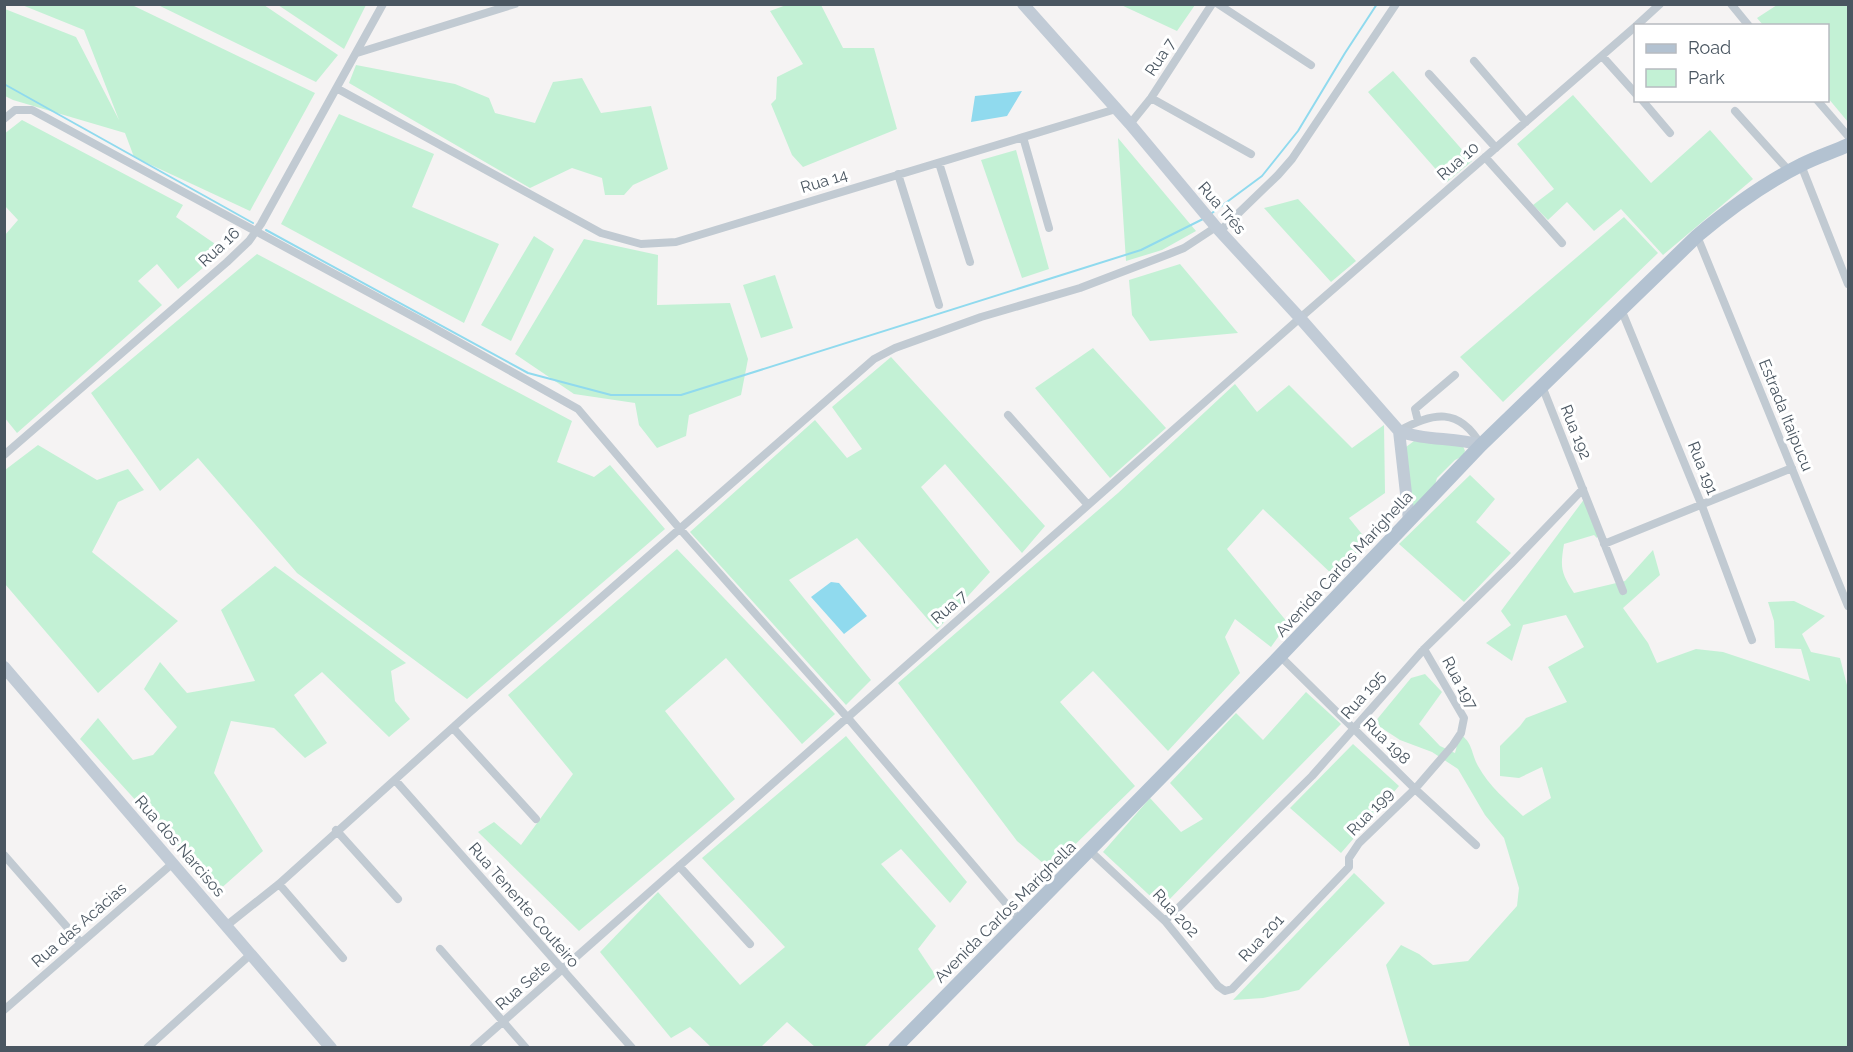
<svg xmlns="http://www.w3.org/2000/svg" width="1853" height="1052" viewBox="0 0 1853 1052" font-family="Raleway,sans-serif">
	<style>
		.green { fill: #c3f1d5 }
		.water { fill: #90daee }
		.lines { fill: none; stroke-linecap: round; stroke-linejoin: round }
		.stream { stroke: #90daee; stroke-width: 2 }
		.street { stroke: #c1cad2; stroke-width: 8 }
		.secondary { stroke: #c1cbd6; stroke-width: 12 }
		.primary { stroke: #b3c2d1; stroke-width: 14 }
		.labels { text-anchor: middle; dominant-baseline: central; stroke-width: 6; stroke-linejoin: round; paint-order: stroke }
		.street-label { font-size: 16px; fill: #4a5661; stroke: #fff }
	</style>
	<rect width="100%" height="100%" fill="#f5f3f3"/>
	<!-- green -->
	<path class="green" d="M 789,4 L 821,5 L 843,48 L 874,48 L 897,129 L 803,167 L 792,155 L 771,104 L 776,99 L 777,77 L 803,64 L 770,11 Z
		M 1119,4 L 1195,4 L 1195,5 L 1177,31 Z
		M 22,5 L 132,5 L 315,93 L 250,211 L 134,157 L 125,133 L 13,100 L 5,96 L 5,9 L 76,37 L 119,120 L 84,30 Z
		M 158,5 L 264,5 L 338,55 L 316,82 Z
		M 278,5 L 366,5 L 344,49 Z
		M 1777,5 L 1848,5 L 1848,122 L 1828,98 L 1828,26 L 1763,25 L 1757,18 Z
		M 356,65 L 455,84 L 489,98 L 495,113 L 535,123 L 553,82 L 582,78 L 601,113 L 651,106 L 668,169 L 633,185 L 624,195 L 605,195 L 602,178 L 572,168 L 530,188 L 349,83 Z
		M 1393,71 L 1472,161 L 1447,182 L 1368,92 Z
		M 1573,95 L 1651,183 L 1710,130 L 1753,179 L 1663,255 L 1621,209 L 1594,231 L 1567,202 L 1548,220 L 1533,205 L 1554,189 L 1517,144 Z
		M 339,114 L 434,154 L 412,207 L 499,244 L 464,323 L 281,224 Z
		M 22,120 L 183,205 L 176,217 L 224,250 L 178,289 L 157,264 L 138,281 L 162,305 L 17,433 L 4,417 L 5,235 L 18,220 L 5,206 L 4,134 Z
		M 1118,138 L 1196,231 L 1162,250 L 1126,261 Z
		M 1016,150 L 1049,269 L 1022,278 L 981,160 Z
		M 1298,199 L 1356,261 L 1331,282 L 1264,208 Z
		M 1624,217 L 1658,253 L 1503,402 L 1460,357 Z
		M 534,236 L 554,249 L 511,341 L 481,325 Z
		M 584,239 L 658,255 L 657,305 L 730,303 L 748,359 L 741,395 L 689,415 L 686,436 L 657,448 L 639,425 L 635,403 L 574,394 L 515,354 Z
		M 257,254 L 572,421 L 557,462 L 594,477 L 610,465 L 665,529 L 467,699 L 297,573 L 198,458 L 160,491 L 91,393 Z
		M 1180,264 L 1238,333 L 1150,341 L 1132,315 L 1129,280 Z
		M 775,275 L 793,328 L 761,338 L 743,285 Z
		M 1093,348 L 1166,428 L 1110,478 L 1035,388 Z
		M 891,357 L 1045,526 L 1022,553 L 945,464 L 921,487 L 990,572 L 937,630 L 857,538 L 789,580 L 871,680 L 846,705 L 690,532 L 815,420 L 847,458 L 862,449 L 832,407 Z
		M 1235,384 L 1257,412 L 1289,385 L 1352,448 L 1384,425 L 1385,493 L 1349,518 L 1370,544 L 1335,577 L 1263,509 L 1227,549 L 1288,623 L 1271,647 L 1235,619 L 1225,637 L 1240,673 L 1168,751 L 1093,671 L 1060,702 L 1135,786 L 1050,869 L 1017,841 L 898,683 L 1118,493 Z
		M 1414,441 L 1463,446 L 1465,451 L 1463,456 L 1455,460 L 1437,478 L 1434,488 L 1415,507 L 1411,504 L 1406,447 Z
		M 38,445 L 97,480 L 128,469 L 144,490 L 118,502 L 92,552 L 178,621 L 98,693 L 5,584 L 5,470 Z
		M 1470,475 L 1495,499 L 1476,522 L 1511,553 L 1464,602 L 1399,544 Z
		M 1585,498 L 1601,529 L 1597,538 L 1594,535 L 1564,544 C 1560,568 1561,573 1574,593 L 1625,581 L 1653,550 L 1660,575 L 1623,608 L 1648,643 L 1657,663 L 1696,649 L 1723,652 L 1810,681 L 1801,649 L 1775,648 L 1774,621 L 1768,602 L 1794,601 L 1825,616 L 1802,634 L 1811,652 L 1840,658 L 1848,689 L 1848,1047 L 1410,1047 L 1386,965 L 1401,945 L 1419,954 L 1433,965 L 1468,961 L 1517,906 L 1519,888 L 1504,838 L 1485,815 L 1458,769 L 1432,752 L 1400,740 L 1374,723 L 1411,678 L 1425,674 L 1442,692 L 1419,724 L 1440,746 L 1455,753 L 1460,734 C 1473,743 1471,753 1478,766 C 1489,786 1507,801 1523,816 L 1551,798 L 1542,767 L 1519,778 L 1500,776 L 1500,746 L 1520,726 L 1526,718 L 1567,702 L 1548,667 L 1584,647 L 1566,615 L 1523,625 L 1512,661 L 1486,643 L 1511,625 L 1501,611 Z
		M 677,549 L 835,714 L 802,744 L 726,658 L 665,711 L 735,799 L 579,931 L 478,832 L 494,822 L 521,845 L 573,774 L 508,695 Z
		M 275,566 L 406,663 L 391,671 L 395,701 L 410,719 L 389,737 L 322,672 L 294,695 L 327,743 L 305,758 L 274,728 L 231,721 L 214,773 L 263,851 L 218,891 L 80,739 L 98,718 L 133,760 L 153,755 L 177,727 L 144,689 L 160,662 L 187,693 L 255,681 L 221,610 Z
		M 1306,692 L 1341,724 L 1162,907 L 1103,852 L 1150,798 L 1181,832 L 1203,819 L 1170,783 L 1236,713 L 1263,740 Z
		M 846,736 L 967,882 L 950,903 L 901,849 L 881,864 L 936,926 L 918,949 L 936,976 L 864,1047 L 815,1047 L 787,1022 L 761,1047 L 711,1047 L 690,1027 L 671,1038 L 600,952 L 658,892 L 740,985 L 785,947 L 702,858 Z
		M 1353,744 L 1399,786 L 1341,853 L 1290,808 Z
		M 1354,873 L 1385,903 L 1299,990 L 1263,998 L 1233,1000 Z"/>
	<!-- water -->
	<path class="water" d="M 1022,91 L 1007,116 L 971,122 L 975,96 Z
		M 831,582 L 839,583 L 867,616 L 844,634 L 811,597 Z"/>
	<g class="lines">
		<!-- stream -->
		<path class="stream" d="M 4,84 L 253,223
			M 1212,213 L 1262,176 L 1298,131 L 1345,53 L 1377,4
			M 266,230 L 528,373 L 611,395 L 681,395 L 1141,250 L 1205,218"/>
		<!-- street -->
		<path class="street" d="M 1218,4 L 1311,65
			M 1731,4 L 1749,26
			M 1636,26 L 1660,4
			M 357,53 L 515,4
			M 1602,56 L 1636,94
			M 1474,61 L 1526,122
			M 1429,74 L 1496,148
			M 338,89 L 601,233 L 641,244 L 676,242 L 1116,109
			M 1151,98 L 1251,154
			M 1642,100 L 1670,133
			M 1817,100 L 1848,136
			M 1735,111 L 1790,172
			M 4,119 L 15,110 L 32,110 L 427,324 L 578,409 L 680,529 L 847,717 L 1020,920
			M 1130,124 L 1151,98 L 1212,4
			M 1023,137 L 1049,228
			M 1485,157 L 1562,243
			M 939,163 L 970,262
			M 1801,165 L 1848,284
			M 898,174 L 939,305
			M 1220,231 L 1278,175 L 1292,159 L 1396,4
			M 1697,236 L 1848,606
			M 1621,309 L 1702,506 L 1752,640
			M 1542,386 L 1623,591
			M 1008,415 L 1088,505
			M 1418,421 L 1415,409 L 1455,375
			M 1399,431 C 1433,412 1459,407 1481,445
			M 4,455 L 227,262 L 249,241 L 261,224 L 383,4
			M 1604,544 L 1792,468
			M 1280,656 L 1415,789 L 1476,845
			M 453,728 L 536,819
			M 395,780 L 632,1048
			M 336,830 L 398,899
			M 1089,850 L 1165,921 L 1218,986 L 1225,991 L 1232,989 L 1349,867 L 1349,858 L 1359,843 L 1415,789 L 1453,745 L 1461,733 L 1464,718 L 1424,649
			M 4,855 L 81,943
			M 679,866 L 750,944
			M 279,884 L 343,958
			M 1165,921 L 1312,776 L 1424,649 L 1511,564 L 1583,489
			M 226,926 L 279,884 L 469,713 L 874,359 L 895,348 L 981,317 L 1080,288 L 1169,254 L 1184,248 L 1216,227
			M 440,949 L 526,1048
			M 4,1010 L 173,863
			M 147,1048 L 251,954
			M 473,1048 L 1300,318 L 1636,26"/>
		<!-- secondary -->
		<path class="secondary" d="M 1023,4 L 1130,124 L 1216,227 L 1300,318 L 1399,431 C 1425,441 1454,437 1481,445
			M 1399,431 L 1409,520
			M 4,667 L 331,1048"/>
		<!-- primary -->
		<path class="primary" d="M 895,1048 L 1280,656 L 1481,445 L 1697,236 C 1729,209 1763,184 1801,165 C 1816,157 1833,152 1848,145"/>
	</g>
	<g class="labels">
		<!-- street labels -->
		<g class="street-label">
			<text transform="translate(1160 57) rotate(-57)">Rua 7</text>
			<text transform="translate(1458 161) rotate(-41)">Rua 10</text>
			<text transform="translate(824 181) rotate(-17)">Rua 14</text>
			<text transform="translate(1222 208) rotate(49)">Rua Três</text>
			<text transform="translate(219 247) rotate(-43)">Rua 16</text>
			<text transform="translate(1786 415) rotate(68)">Estrada Itaipucu</text>
			<text transform="translate(1576 432) rotate(68)">Rua 192</text>
			<text transform="translate(1703 468) rotate(68)">Rua 191</text>
			<text transform="translate(1344 564) rotate(-47)">Avenida Carlos Marighella</text>
			<text transform="translate(949 607) rotate(-41)">Rua 7</text>
			<text transform="translate(1460 683) rotate(62)">Rua 197</text>
			<text transform="translate(1363 695) rotate(-49)">Rua 195</text>
			<text transform="translate(1387 741) rotate(44)">Rua 198</text>
			<text transform="translate(1370 812) rotate(-46)">Rua 199</text>
			<text transform="translate(180 846) rotate(49)">Rua dos Narcisos</text>
			<text transform="translate(524 905) rotate(49)">Rua Tenente Couteiro</text>
			<text transform="translate(1005 912) rotate(-45)">Avenida Carlos Marighella</text>
			<text transform="translate(1176 913) rotate(47)">Rua 202</text>
			<text transform="translate(79 925) rotate(-41)">Rua das Acácias</text>
			<text transform="translate(1261 938) rotate(-47)">Rua 201</text>
			<text transform="translate(523 985) rotate(-41)">Rua Sete</text>
		</g>
	</g>
	<!-- border -->
	<rect width="1853" height="1052" fill="none" stroke="#4a5661" stroke-width="12"/>
	<!-- legend -->
	<rect x="1634" y="24" width="195" height="78" fill="#ffffff" stroke="#b7bbc0" stroke-width="1.5"/>
	<rect x="1646" y="44" width="30" height="9" fill="#b3c2d1" stroke="#b7bbc0" stroke-width="1.5"/>
	<text x="1688" y="54" font-size="18" fill="#4a5661">Road</text>
	<rect x="1646" y="69" width="30" height="18" fill="#c3f1d5" stroke="#b7bbc0" stroke-width="1.5"/>
	<text x="1688" y="84" font-size="18" fill="#4a5661">Park</text>
</svg>
